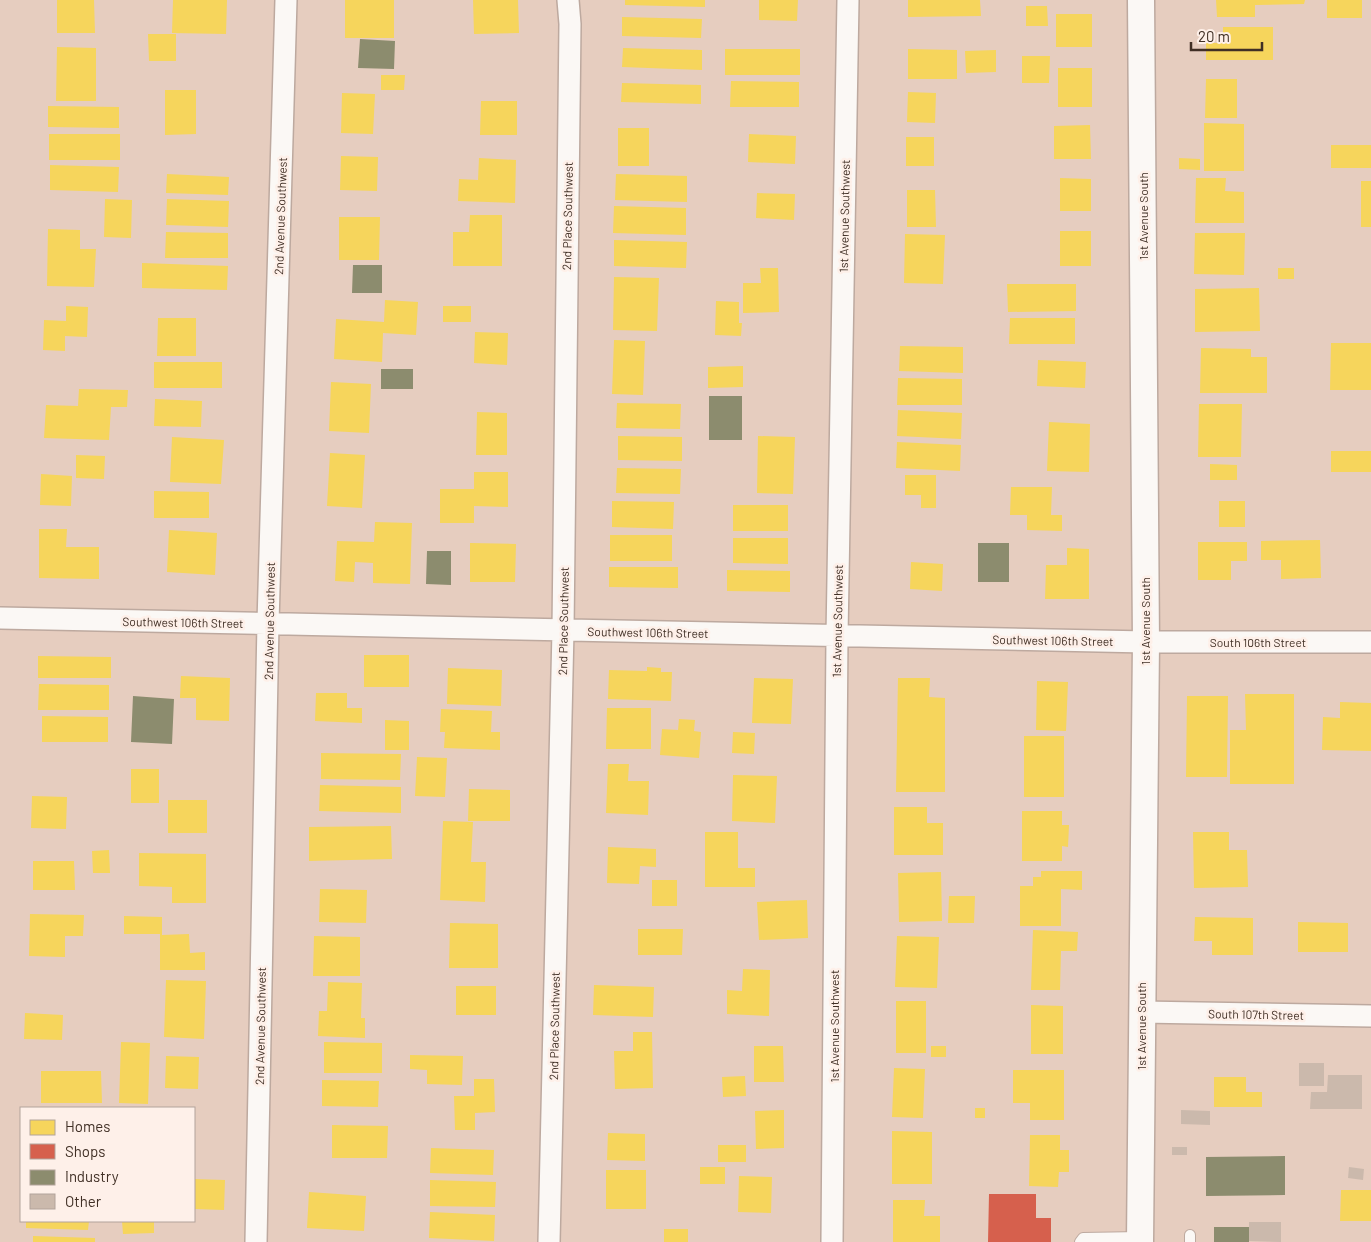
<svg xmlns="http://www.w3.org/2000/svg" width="1371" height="1242" viewBox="0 0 1371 1242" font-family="Barlow,sans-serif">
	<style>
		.homes { fill: #f6d55c }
		.shops { fill: #d6604d }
		.industry { fill: #8c8c6e }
		.building { fill: #cbb9ac }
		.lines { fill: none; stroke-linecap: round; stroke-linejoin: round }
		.service-casing { stroke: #bda99f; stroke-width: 12 }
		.minor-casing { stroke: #bda99f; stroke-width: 24 }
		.tertiary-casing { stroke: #bda99f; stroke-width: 29 }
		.service { stroke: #fbf8f5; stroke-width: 10 }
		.minor { stroke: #fbf8f5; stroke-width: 21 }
		.tertiary { stroke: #fbf8f5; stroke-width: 26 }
		.labels { text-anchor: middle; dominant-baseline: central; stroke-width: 5; stroke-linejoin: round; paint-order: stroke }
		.street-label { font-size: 12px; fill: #402f25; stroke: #fef0e9 }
	</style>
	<rect width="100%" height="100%" fill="#e6cdbf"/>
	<!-- homes -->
	<path class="homes" d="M 57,0 L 94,0 L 95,33 L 57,33 Z
		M 173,0 L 227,0 L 226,34 L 172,33 Z
		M 345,0 L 394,0 L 394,38 L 345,38 Z
		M 473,0 L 518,0 L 519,33 L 474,34 Z
		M 625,0 L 705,0 L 705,7 L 625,5 Z
		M 759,0 L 798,0 L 797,21 L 759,20 Z
		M 908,0 L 980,0 L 981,16 L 908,17 Z
		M 1216,0 L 1305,0 L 1304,4 L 1255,5 L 1255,17 L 1217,17 Z
		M 1327,0 L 1362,0 L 1362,18 L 1327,18 Z
		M 1026,6 L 1047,6 L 1048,26 L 1026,26 Z
		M 1056,14 L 1092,14 L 1092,47 L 1056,47 Z
		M 622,17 L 702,19 L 701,38 L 622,36 Z
		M 1223,27 L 1273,27 L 1273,60 L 1206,60 L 1206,43 L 1223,43 Z
		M 148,34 L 176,34 L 176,61 L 149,61 Z
		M 57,47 L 96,48 L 96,101 L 56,101 Z
		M 623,48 L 702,50 L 702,70 L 622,67 Z
		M 725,49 L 800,49 L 800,75 L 725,75 Z
		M 908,49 L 957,50 L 957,79 L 908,79 Z
		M 996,50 L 996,72 L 966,73 L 965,51 Z
		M 1022,56 L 1050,56 L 1049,83 L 1022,83 Z
		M 1058,68 L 1092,68 L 1092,107 L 1058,107 Z
		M 381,75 L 405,75 L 404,90 L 381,90 Z
		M 1206,79 L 1237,79 L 1237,118 L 1205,118 Z
		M 731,81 L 799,82 L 799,107 L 730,107 Z
		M 622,83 L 701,85 L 701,104 L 621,102 Z
		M 165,90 L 196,90 L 196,134 L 165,135 Z
		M 908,92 L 936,93 L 935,123 L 907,122 Z
		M 342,93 L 375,94 L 373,134 L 341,133 Z
		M 481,101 L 517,101 L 517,135 L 480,135 Z
		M 48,106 L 119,107 L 119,128 L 48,127 Z
		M 1204,123 L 1244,124 L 1244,171 L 1204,171 Z
		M 1090,125 L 1091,159 L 1054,159 L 1054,126 Z
		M 618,128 L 649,128 L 649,166 L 618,166 Z
		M 49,134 L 120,134 L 120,160 L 49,160 Z
		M 749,134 L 796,136 L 795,164 L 748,162 Z
		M 906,137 L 934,137 L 934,166 L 906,166 Z
		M 1331,145 L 1371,145 L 1371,168 L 1331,168 Z
		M 341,156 L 378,157 L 377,191 L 340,190 Z
		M 479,158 L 516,160 L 515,203 L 458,201 L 459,179 L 478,180 Z
		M 1179,158 L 1200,159 L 1200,170 L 1179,169 Z
		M 50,165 L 119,167 L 118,192 L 50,190 Z
		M 167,174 L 229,177 L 228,195 L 166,193 Z
		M 616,174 L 687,176 L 687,202 L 615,200 Z
		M 1060,178 L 1091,179 L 1091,211 L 1060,211 Z
		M 1196,178 L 1226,178 L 1225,191 L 1244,192 L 1244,223 L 1195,223 Z
		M 1361,181 L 1371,181 L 1371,227 L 1361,227 Z
		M 907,190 L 935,190 L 936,227 L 907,227 Z
		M 757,193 L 795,194 L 794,220 L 756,218 Z
		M 105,199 L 132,200 L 131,238 L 104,237 Z
		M 167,199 L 229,201 L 228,227 L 166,225 Z
		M 614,206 L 686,208 L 686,235 L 613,233 Z
		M 470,215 L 502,215 L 502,266 L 453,266 L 453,232 L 469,232 Z
		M 339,217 L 380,217 L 379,260 L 339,260 Z
		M 48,229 L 80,230 L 80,249 L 96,249 L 94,287 L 47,286 Z
		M 1060,231 L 1091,231 L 1091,266 L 1060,266 Z
		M 166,232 L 228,233 L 228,258 L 165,258 Z
		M 1195,233 L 1245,233 L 1244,275 L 1194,274 Z
		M 905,234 L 945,235 L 943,284 L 904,283 Z
		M 614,240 L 687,242 L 686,268 L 614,266 Z
		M 142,263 L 228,266 L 227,290 L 142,288 Z
		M 760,268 L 778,268 L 779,312 L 743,313 L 743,283 L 761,283 Z
		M 1278,268 L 1294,268 L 1294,279 L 1278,279 Z
		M 614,277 L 659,278 L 657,331 L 613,330 Z
		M 1007,284 L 1076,284 L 1076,311 L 1008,312 Z
		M 1259,288 L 1260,331 L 1195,332 L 1195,289 Z
		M 385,300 L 418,302 L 416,335 L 383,333 L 382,362 L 334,359 L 336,319 L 384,322 Z
		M 716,301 L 739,302 L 739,323 L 742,323 L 741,336 L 715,335 Z
		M 66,306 L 88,307 L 87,337 L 65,336 L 65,351 L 43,350 L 44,320 L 66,321 Z
		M 443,306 L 471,306 L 471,322 L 443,322 Z
		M 158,318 L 196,318 L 196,356 L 157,356 Z
		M 1010,318 L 1075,318 L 1075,344 L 1009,344 Z
		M 475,332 L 508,333 L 507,365 L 474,363 Z
		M 614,340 L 645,341 L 643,395 L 612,394 Z
		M 1331,343 L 1371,343 L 1371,390 L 1330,390 Z
		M 900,346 L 963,347 L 963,373 L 899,371 Z
		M 1201,348 L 1251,349 L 1251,357 L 1267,357 L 1267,393 L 1200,393 Z
		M 1038,360 L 1086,362 L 1085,388 L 1037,386 Z
		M 154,362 L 222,362 L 222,388 L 154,388 Z
		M 743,366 L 743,387 L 708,388 L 708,367 Z
		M 898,378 L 962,379 L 962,405 L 897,405 Z
		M 331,382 L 371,384 L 369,433 L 329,431 Z
		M 79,389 L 128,390 L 127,407 L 111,407 L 109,440 L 44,438 L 46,405 L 78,406 Z
		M 155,399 L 202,401 L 201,427 L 154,426 Z
		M 617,403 L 681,404 L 680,429 L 616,428 Z
		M 1199,404 L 1242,404 L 1241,457 L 1198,457 Z
		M 898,410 L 962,413 L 961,439 L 897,436 Z
		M 477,412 L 507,413 L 507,455 L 476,455 Z
		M 1049,422 L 1090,424 L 1089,472 L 1047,471 Z
		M 618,436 L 682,437 L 682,461 L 618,460 Z
		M 758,436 L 795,437 L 793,494 L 757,493 Z
		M 172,437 L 224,440 L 221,484 L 170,482 Z
		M 897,442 L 961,445 L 960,471 L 896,468 Z
		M 1331,451 L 1371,451 L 1371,472 L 1331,472 Z
		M 330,453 L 365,455 L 362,508 L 327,506 Z
		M 76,455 L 105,456 L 104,479 L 76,478 Z
		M 1210,464 L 1237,465 L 1237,480 L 1210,480 Z
		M 617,468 L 681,469 L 680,494 L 616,493 Z
		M 474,472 L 508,472 L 508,507 L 474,506 L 474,523 L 440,523 L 440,489 L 474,489 Z
		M 41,474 L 72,476 L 71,506 L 40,505 Z
		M 905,475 L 936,475 L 936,508 L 921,508 L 921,495 L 905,495 Z
		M 1011,487 L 1052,487 L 1051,515 L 1062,515 L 1062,531 L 1027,530 L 1027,515 L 1010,515 Z
		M 154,491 L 209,492 L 209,518 L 154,518 Z
		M 612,501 L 674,502 L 673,529 L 612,527 Z
		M 1219,501 L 1245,501 L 1245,527 L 1219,527 Z
		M 733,505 L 788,505 L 788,531 L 733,531 Z
		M 375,522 L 412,523 L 410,584 L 373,583 L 373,563 L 355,562 L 354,582 L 335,581 L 337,541 L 374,542 Z
		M 39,529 L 67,529 L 66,547 L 99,547 L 99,579 L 39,578 Z
		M 169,530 L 217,533 L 215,575 L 167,572 Z
		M 610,535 L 672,535 L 672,561 L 610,561 Z
		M 733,538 L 788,538 L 788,564 L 733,563 Z
		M 1320,540 L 1321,578 L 1281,579 L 1281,560 L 1261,560 L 1261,541 Z
		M 1198,542 L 1247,542 L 1247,561 L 1231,561 L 1231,580 L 1198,580 Z
		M 470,543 L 516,544 L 515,582 L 470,582 Z
		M 1067,548 L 1089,549 L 1089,599 L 1045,599 L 1046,565 L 1067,565 Z
		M 911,562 L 943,564 L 942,591 L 910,589 Z
		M 609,567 L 678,567 L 678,588 L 609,587 Z
		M 727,570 L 790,571 L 790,592 L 727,591 Z
		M 364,655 L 409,655 L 409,687 L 364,687 Z
		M 38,656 L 111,657 L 111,678 L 38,678 Z
		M 647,667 L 661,668 L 661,672 L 672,672 L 671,701 L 608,699 L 609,670 L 647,671 Z
		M 448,668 L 502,670 L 501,706 L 447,704 Z
		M 181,676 L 230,678 L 229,721 L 196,720 L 196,698 L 180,698 Z
		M 754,678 L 793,679 L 791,724 L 752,723 Z
		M 898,678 L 930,678 L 929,697 L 945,698 L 945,792 L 896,792 Z
		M 1037,681 L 1068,682 L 1066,731 L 1036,730 Z
		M 39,684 L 109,685 L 109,710 L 38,710 Z
		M 316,693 L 347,693 L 347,708 L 362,708 L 362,723 L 315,721 Z
		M 1245,694 L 1294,694 L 1294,784 L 1230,784 L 1230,730 L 1246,730 Z
		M 1187,696 L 1228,696 L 1227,777 L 1186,777 Z
		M 1340,702 L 1371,703 L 1371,751 L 1322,750 L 1323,717 L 1340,718 Z
		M 607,708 L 651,708 L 651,749 L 606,749 Z
		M 441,709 L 492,711 L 491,732 L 500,732 L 500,750 L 444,748 L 445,732 L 440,732 Z
		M 42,716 L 108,717 L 108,742 L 42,742 Z
		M 679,719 L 695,720 L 694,731 L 701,732 L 699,758 L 660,755 L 662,729 L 678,730 Z
		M 385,720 L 409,721 L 409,750 L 385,750 Z
		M 733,732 L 755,733 L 754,754 L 732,753 Z
		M 1024,736 L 1064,736 L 1064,797 L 1024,797 Z
		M 321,753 L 401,754 L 400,780 L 321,779 Z
		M 417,757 L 447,758 L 445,797 L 415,796 Z
		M 608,764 L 629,764 L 628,781 L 649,781 L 648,815 L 606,813 Z
		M 131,769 L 159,769 L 159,803 L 131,803 Z
		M 733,775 L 777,776 L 775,823 L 732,821 Z
		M 320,785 L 401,787 L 401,813 L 319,811 Z
		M 469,789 L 510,790 L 510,821 L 468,821 Z
		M 32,796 L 67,797 L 66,829 L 31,828 Z
		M 168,800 L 207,800 L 207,833 L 168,833 Z
		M 894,807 L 927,807 L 927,823 L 943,823 L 943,855 L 894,855 Z
		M 1022,811 L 1062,811 L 1062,825 L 1069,825 L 1068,847 L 1062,846 L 1062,861 L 1022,861 Z
		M 443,821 L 473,822 L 471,862 L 486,862 L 485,902 L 440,900 Z
		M 391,826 L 392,859 L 309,861 L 309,827 Z
		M 705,832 L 738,832 L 738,868 L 755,868 L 755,887 L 705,887 Z
		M 1193,832 L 1229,832 L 1229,850 L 1247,850 L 1248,887 L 1194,888 Z
		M 608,847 L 656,849 L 656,867 L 640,866 L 639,884 L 607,883 Z
		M 109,850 L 110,873 L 93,873 L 92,851 Z
		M 139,853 L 206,854 L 206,903 L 172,903 L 172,887 L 139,886 Z
		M 33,861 L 74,861 L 75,890 L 33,890 Z
		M 1041,871 L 1082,871 L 1082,890 L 1061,889 L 1061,926 L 1020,926 L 1020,886 L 1033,886 L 1033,877 L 1041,877 Z
		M 941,872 L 942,921 L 899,922 L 898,873 Z
		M 652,880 L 677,880 L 677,906 L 652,906 Z
		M 320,889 L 367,890 L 366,923 L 319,922 Z
		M 949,896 L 975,896 L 974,923 L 948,923 Z
		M 807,900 L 808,938 L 759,940 L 757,902 Z
		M 30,914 L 84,915 L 83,936 L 65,936 L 65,957 L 29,956 Z
		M 124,916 L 162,917 L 162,935 L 189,934 L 190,953 L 205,952 L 205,970 L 160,970 L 160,934 L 124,934 Z
		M 1195,917 L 1253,918 L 1253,955 L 1212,955 L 1212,941 L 1194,941 Z
		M 1298,922 L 1348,923 L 1348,952 L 1298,952 Z
		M 450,923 L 498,924 L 498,968 L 449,968 Z
		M 638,929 L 683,929 L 682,955 L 638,955 Z
		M 1033,930 L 1078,932 L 1077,951 L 1061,951 L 1060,990 L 1031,990 Z
		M 314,936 L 360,937 L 360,976 L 313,976 Z
		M 897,936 L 939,937 L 937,988 L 895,987 Z
		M 743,969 L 770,970 L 769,1016 L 727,1014 L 727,990 L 742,991 Z
		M 166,980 L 206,981 L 204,1039 L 164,1037 Z
		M 328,982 L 362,983 L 361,1018 L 365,1018 L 365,1038 L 318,1036 L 319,1011 L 327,1011 Z
		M 594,985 L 654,987 L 653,1017 L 593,1015 Z
		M 456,986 L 496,986 L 496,1015 L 456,1015 Z
		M 896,1001 L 926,1001 L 926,1053 L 896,1053 Z
		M 1031,1005 L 1063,1006 L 1063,1054 L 1031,1054 Z
		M 25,1013 L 63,1015 L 62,1040 L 24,1039 Z
		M 633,1032 L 652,1032 L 653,1088 L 615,1089 L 614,1051 L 633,1051 Z
		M 121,1042 L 150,1043 L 148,1104 L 119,1103 Z
		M 324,1042 L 382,1043 L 382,1073 L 324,1073 Z
		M 754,1046 L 783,1046 L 784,1082 L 754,1082 Z
		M 931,1046 L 946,1046 L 946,1057 L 931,1057 Z
		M 410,1055 L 463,1056 L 462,1085 L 427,1084 L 427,1070 L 410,1069 Z
		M 166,1056 L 199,1057 L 198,1089 L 165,1088 Z
		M 894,1068 L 925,1069 L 923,1118 L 892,1117 Z
		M 1013,1070 L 1064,1070 L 1064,1120 L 1030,1120 L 1030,1103 L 1013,1103 Z
		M 41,1071 L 101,1071 L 102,1103 L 41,1103 Z
		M 745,1076 L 746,1096 L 723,1097 L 722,1077 Z
		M 1214,1077 L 1246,1077 L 1246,1092 L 1262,1092 L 1262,1107 L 1214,1107 Z
		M 474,1079 L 494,1079 L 495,1112 L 475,1113 L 475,1130 L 455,1130 L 454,1096 L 474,1096 Z
		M 322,1080 L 379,1081 L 378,1107 L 322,1106 Z
		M 975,1108 L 985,1108 L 985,1118 L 975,1118 Z
		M 784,1110 L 784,1148 L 756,1149 L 755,1111 Z
		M 332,1125 L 388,1126 L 387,1158 L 332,1158 Z
		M 892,1131 L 932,1132 L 932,1184 L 892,1184 Z
		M 608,1133 L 645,1134 L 645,1161 L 607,1160 Z
		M 1030,1135 L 1060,1135 L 1060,1150 L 1069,1150 L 1069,1172 L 1059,1172 L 1058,1187 L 1029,1186 Z
		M 718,1145 L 746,1145 L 746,1162 L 718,1162 Z
		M 431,1148 L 494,1150 L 493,1175 L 430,1173 Z
		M 700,1167 L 725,1167 L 725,1184 L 700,1184 Z
		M 606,1170 L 646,1170 L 646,1209 L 606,1209 Z
		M 739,1176 L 772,1177 L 771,1213 L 738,1212 Z
		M 194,1179 L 225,1180 L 224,1210 L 194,1209 Z
		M 430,1180 L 496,1182 L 495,1207 L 430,1206 Z
		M 1341,1190 L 1371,1190 L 1371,1221 L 1340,1221 Z
		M 309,1192 L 366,1196 L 364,1231 L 307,1228 Z
		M 893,1200 L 925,1200 L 924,1216 L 940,1216 L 940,1242 L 893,1242 Z
		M 430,1212 L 495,1215 L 494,1241 L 429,1238 Z
		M 26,1221 L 89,1221 L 88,1230 L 26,1228 Z
		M 122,1221 L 154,1221 L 154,1233 L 123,1234 Z
		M 664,1229 L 688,1229 L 688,1242 L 664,1242 Z
		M 33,1236 L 95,1238 L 95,1242 L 33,1242 Z"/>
	<!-- shops -->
	<path class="shops" d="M 989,1194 L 1036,1194 L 1036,1218 L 1051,1218 L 1051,1242 L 988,1242 Z"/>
	<!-- industry -->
	<path class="industry" d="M 360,39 L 395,41 L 394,69 L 358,68 Z
		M 353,265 L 382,265 L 382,293 L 352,293 Z
		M 381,369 L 413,369 L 413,389 L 381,389 Z
		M 709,396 L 742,396 L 742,440 L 709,440 Z
		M 978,543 L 1009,543 L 1009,582 L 978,582 Z
		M 427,551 L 451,551 L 451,585 L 426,584 Z
		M 133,696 L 174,699 L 172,744 L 131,742 Z
		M 1285,1156 L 1285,1195 L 1206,1196 L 1206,1157 Z
		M 1214,1227 L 1249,1227 L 1249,1242 L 1214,1242 Z"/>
	<!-- building -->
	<path class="building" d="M 1299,1063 L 1324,1063 L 1324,1086 L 1299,1086 Z
		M 1328,1075 L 1362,1075 L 1362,1109 L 1310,1109 L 1311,1092 L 1327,1092 Z
		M 1181,1110 L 1210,1111 L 1210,1125 L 1181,1124 Z
		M 1172,1147 L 1187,1147 L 1187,1155 L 1172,1155 Z
		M 1349,1167 L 1364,1169 L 1363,1180 L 1348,1178 Z
		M 1249,1222 L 1281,1222 L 1281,1242 L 1249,1241 Z"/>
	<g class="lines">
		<defs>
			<path id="service" d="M 1190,1235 L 1190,1242
				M 1080,1242 L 1083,1238 L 1140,1237"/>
			<path id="minor" d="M 0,618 L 1146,642 L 1371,642
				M 1141,1012 L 1371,1016
				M 256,1242 L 268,623 L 286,0
				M 549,1242 L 563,630 L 570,24 L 568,0
				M 832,1242 L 837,636 L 848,0"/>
			<path id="tertiary" d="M 1140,1242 L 1146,642 L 1141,0"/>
		</defs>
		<!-- service casing -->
		<use href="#service" class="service-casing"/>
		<!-- minor casing -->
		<use href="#minor" class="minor-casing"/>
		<!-- tertiary casing -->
		<use href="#tertiary" class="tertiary-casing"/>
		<!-- service -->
		<use href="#service" class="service"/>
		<!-- minor -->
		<use href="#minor" class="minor"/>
		<!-- tertiary -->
		<use href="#tertiary" class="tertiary"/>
	</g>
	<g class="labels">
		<!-- street labels -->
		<g class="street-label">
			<text transform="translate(280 216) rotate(-88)">2nd Avenue Southwest</text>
			<text transform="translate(567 216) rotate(-89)">2nd Place Southwest</text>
			<text transform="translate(844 216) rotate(-89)">1st Avenue Southwest</text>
			<text transform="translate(1143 216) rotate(-90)">1st Avenue South</text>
			<text transform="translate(269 621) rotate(-89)">2nd Avenue Southwest</text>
			<text transform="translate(563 621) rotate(-89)">2nd Place Southwest</text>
			<text transform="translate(837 621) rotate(-89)">1st Avenue Southwest</text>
			<text transform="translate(1145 621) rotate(-90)">1st Avenue South</text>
			<text transform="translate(183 622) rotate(1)">Southwest 106th Street</text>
			<text transform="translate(648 632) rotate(1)">Southwest 106th Street</text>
			<text transform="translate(1053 640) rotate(1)">Southwest 106th Street</text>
			<text x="1258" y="642">South 106th Street</text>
			<text transform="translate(1256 1014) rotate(1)">South 107th Street</text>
			<text transform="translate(260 1026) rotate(-89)">2nd Avenue Southwest</text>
			<text transform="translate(554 1026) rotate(-89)">2nd Place Southwest</text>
			<text transform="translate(834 1026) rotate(-90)">1st Avenue Southwest</text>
			<text transform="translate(1141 1026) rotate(-90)">1st Avenue South</text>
		</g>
	</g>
	<!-- legend -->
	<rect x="20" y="1107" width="175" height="115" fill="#fef0e9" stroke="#b2a39b"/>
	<rect x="30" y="1120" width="25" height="15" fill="#f6d55c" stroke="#b2a39b"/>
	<text x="65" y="1132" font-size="15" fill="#402f25">Homes</text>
	<rect x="30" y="1144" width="25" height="15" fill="#d6604d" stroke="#b2a39b"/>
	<text x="65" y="1157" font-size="15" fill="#402f25">Shops</text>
	<rect x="30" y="1170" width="25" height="15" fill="#8c8c6e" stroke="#b2a39b"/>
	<text x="65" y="1182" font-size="15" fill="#402f25">Industry</text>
	<rect x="30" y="1194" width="25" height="15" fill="#cbb9ac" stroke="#b2a39b"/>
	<text x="65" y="1207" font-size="15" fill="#402f25">Other</text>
	<!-- scale -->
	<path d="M1191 42v8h71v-8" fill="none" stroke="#402f25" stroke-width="2.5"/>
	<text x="1198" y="42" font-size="15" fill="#402f25" stroke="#fef0e9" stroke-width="4" paint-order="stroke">20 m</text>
</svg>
